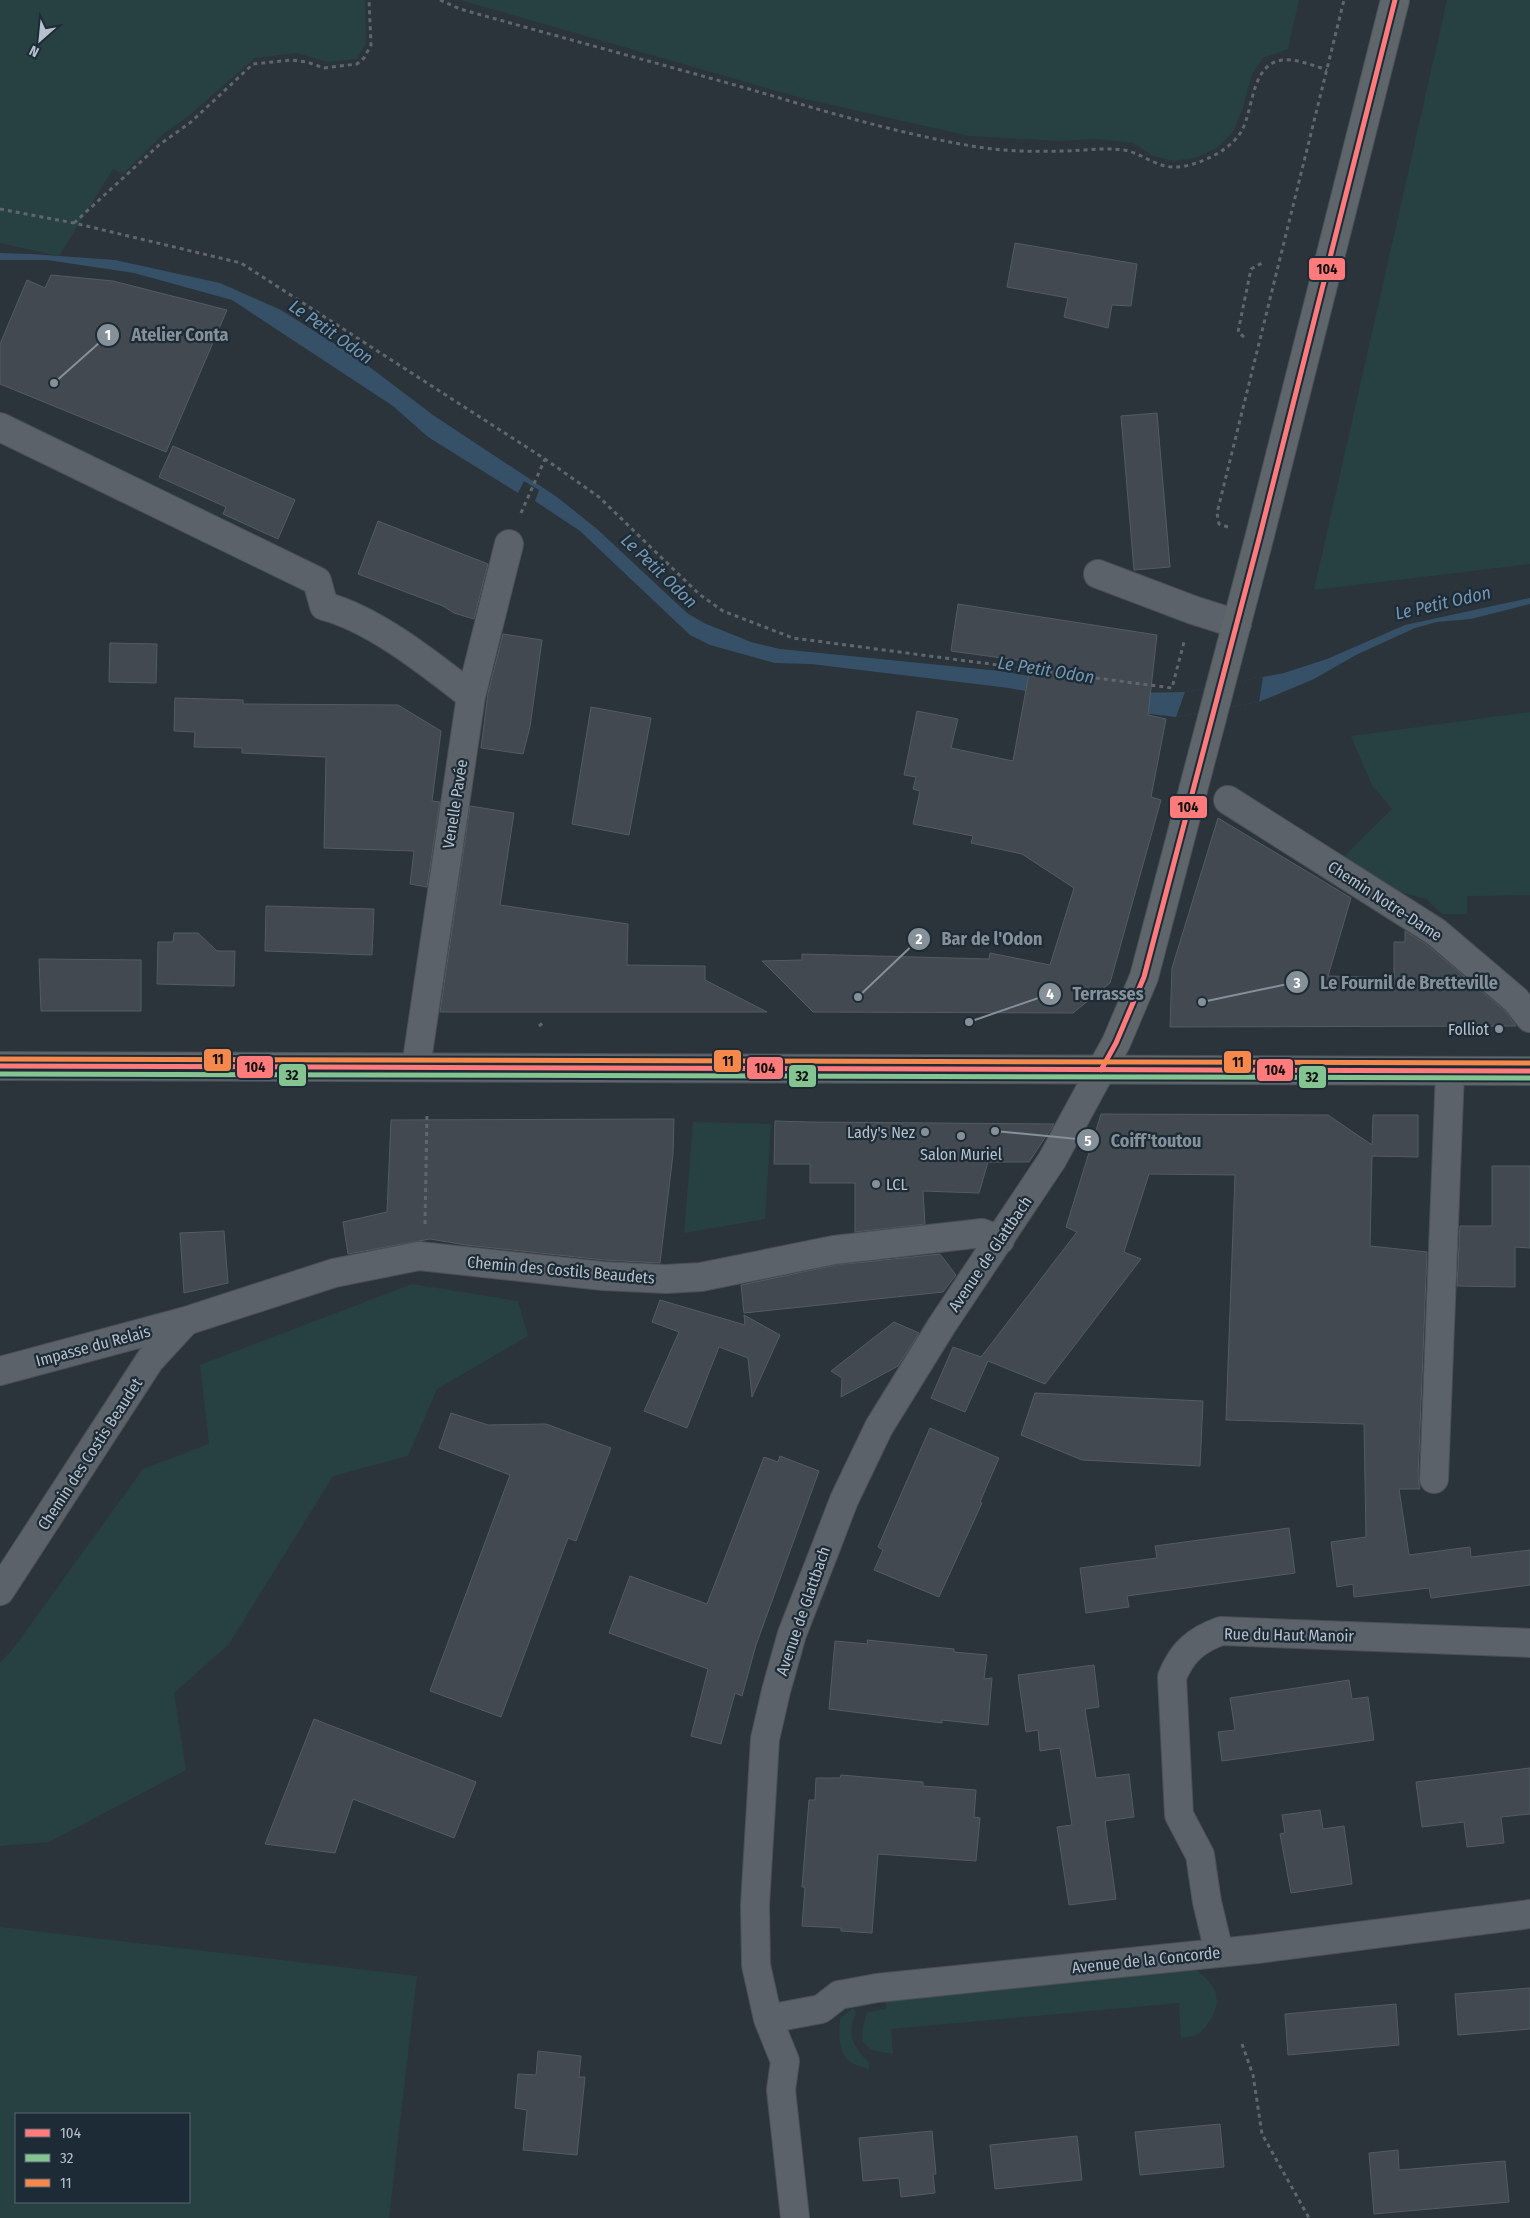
<svg xmlns="http://www.w3.org/2000/svg" width="1530" height="2218" viewBox="0 0 1530 2218" font-family="'Fira Sans Condensed',sans-serif">
	<style>
		.green { fill: #274142; fill-rule: evenodd }
		.water { fill: #365067 }
		.pier { fill: #2b343b }
		.building { fill: #424950; stroke: #535c63 }
		.lines { fill: none; stroke-linecap: round; stroke-linejoin: round }
		.minor-casing { stroke: #4a5055; stroke-width: 30 }
		.major-casing { stroke: #495158; stroke-width: 30 }
		.path { stroke: #5f666c; stroke-width: 3; stroke-dasharray: 4 4; stroke-linecap: butt }
		.minor { stroke: #5c6269; stroke-width: 28 }
		.major { stroke: #5e656b; stroke-width: 28 }
		.bus-1-casing { stroke: #1d2b37; stroke-width: 9 }
		.bus-2-casing { stroke: #1d2b37; stroke-width: 9 }
		.bus-3-casing { stroke: #1d2b37; stroke-width: 9 }
		.bus-1 { stroke: #ff7a7a; stroke-width: 5 }
		.bus-2 { stroke: #83c491; stroke-width: 5 }
		.bus-3 { stroke: #f6884c; stroke-width: 5 }
		.poi-dot { fill: #859099; stroke: #1d2b37; stroke-width: 2 }
		.labels { text-anchor: middle; dominant-baseline: central; stroke-width: 4.5; stroke-linejoin: round; paint-order: stroke }
		.street-label { font-size: 16px; fill: #b6c1cc; stroke: #1d2b37 }
		.poi-label { font-size: 16px; fill: #b6c1cc; stroke: #1d2b37; text-anchor: end }
		.water-label { font-size: 18px; font-style: italic; fill: #7496b1; stroke: #1d2b37 }
		.leader { fill: none; stroke: #859099; stroke-width: 2 }
		.callout-dot { fill: #859099; stroke: #1d2b37; stroke-width: 2 }
		.mark-label { font-size: 15px; text-anchor: middle; font-weight: bold; fill: #fff }
		.callout-label { font-size: 18px; text-anchor: middle; font-weight: bold; fill: #859099; stroke: #1d2b37; stroke-width: 4.5; stroke-linejoin: round; paint-order: stroke }
		.line-badge { stroke: #1d2b37; stroke-width: 2 }
		.pale-badge-label { font-size: 14px; text-anchor: middle; font-weight: bold; fill: #111 }
	</style>
	<rect width="100%" height="100%" fill="#2b343b"/>
	<!-- green -->
	<path class="green" d="M 0,0 L 365,0 L 366,43 L 357,59 L 327,62 L 297,53 L 255,58 L 186,118 L 164,133 L 123,174 L 113,169 L 59,256 L 0,243 Z
		M 460,0 L 1299,0 L 1288,49 L 1263,58 L 1252,74 L 1243,107 L 1233,132 L 1218,147 L 1198,157 L 1174,161 L 1153,156 L 1133,143 L 1096,139 L 1059,141 L 970,136 L 805,99 Z
		M 1447,0 L 1530,0 L 1530,564 L 1314,590 Z
		M 1530,712 L 1530,895 L 1467,896 L 1467,914 L 1442,914 L 1426,899 L 1395,890 L 1342,858 L 1392,809 L 1372,785 L 1351,736 Z
		M 693,1122 L 771,1124 L 765,1219 L 684,1233 Z
		M 412,1284 L 518,1301 L 528,1336 L 437,1389 L 408,1456 L 333,1476 L 229,1644 L 174,1693 L 186,1770 L 49,1842 L 0,1846 L 0,1663 L 13,1649 L 143,1469 L 209,1444 L 200,1365 Z
		M 0,1927 L 417,1976 L 389,2218 L 0,2218 ZM 16,2114 L 189,2114 L 189,2202 L 16,2202 Z
		M 1192,1968 C 1212,1980 1224,1995 1212,2017 C 1209,2023 1203,2031 1197,2035 C 1192,2037 1186,2037 1181,2038 L 1179,2003 L 891,2029 L 893,2054 L 871,2050 L 862,2041 L 863,2026 L 867,2012 L 886,2009 L 886,2000 Z
		M 853,2008 L 856,2013 C 846,2033 853,2048 869,2062 L 869,2069 C 863,2067 855,2065 850,2062 C 838,2052 839,2033 840,2019 Z"/>
	<!-- water -->
	<path class="water" d="M 0,253 L 31,254 L 115,260 L 220,283 L 281,310 L 363,362 L 433,415 L 557,497 L 597,529 L 687,613 L 704,623 L 751,642 L 780,649 L 1000,671 L 1128,693 L 1185,692 L 1284,673 L 1327,659 L 1405,625 L 1530,598 L 1530,604 L 1471,619 L 1437,622 L 1415,628 L 1356,655 L 1314,679 L 1259,702 L 1176,717 L 1133,712 L 1009,688 L 811,664 L 775,663 L 710,645 L 690,635 L 580,531 L 535,501 L 539,490 L 524,481 L 518,493 L 428,437 L 393,406 L 232,300 L 134,273 L 47,260 L 0,260 Z"/>
	<!-- pier -->
	<path class="pier" d="M 1263,677 L 1259,702 L 1176,717 L 1185,692 Z"/>
	<!-- building -->
	<path class="building" d="M 1015,243 L 1137,264 L 1131,306 L 1112,305 L 1108,328 L 1064,317 L 1068,298 L 1007,287 Z
		M 51,275 L 113,281 L 227,310 L 166,452 L 0,384 L 0,344 L 27,280 L 45,288 Z
		M 1157,413 L 1170,567 L 1134,570 L 1121,416 Z
		M 173,446 L 295,500 L 278,539 L 223,514 L 226,507 L 159,477 Z
		M 378,521 L 488,564 L 474,619 L 454,613 L 443,606 L 358,574 Z
		M 958,604 L 1157,635 L 1148,715 L 1166,719 L 1151,797 L 1161,800 L 1110,983 L 1073,1013 L 813,1012 L 762,961 L 802,960 L 802,954 L 989,959 L 990,953 L 1050,965 L 1074,888 L 1022,854 L 971,843 L 973,836 L 913,824 L 920,791 L 913,789 L 916,777 L 904,775 L 917,711 L 958,719 L 951,748 L 1013,761 L 1031,662 L 951,651 Z
		M 503,634 L 542,640 L 530,727 L 523,754 L 481,748 L 488,693 Z
		M 110,643 L 157,644 L 156,683 L 109,682 Z
		M 175,698 L 243,700 L 243,704 L 398,705 L 441,731 L 432,801 L 440,802 L 427,887 L 410,884 L 414,851 L 324,848 L 326,757 L 242,753 L 242,748 L 194,747 L 195,732 L 174,731 Z
		M 591,707 L 651,718 L 629,835 L 572,824 Z
		M 470,806 L 514,813 L 500,905 L 628,924 L 627,965 L 705,966 L 705,980 L 767,1012 L 440,1012 Z
		M 1218,818 L 1351,898 L 1328,976 L 1394,978 L 1394,942 L 1405,942 L 1405,931 L 1427,945 L 1505,1011 L 1516,1026 L 1170,1027 L 1172,968 Z
		M 266,906 L 374,909 L 372,955 L 265,951 Z
		M 174,933 L 198,933 L 217,951 L 235,951 L 234,986 L 157,984 L 158,942 L 173,942 Z
		M 39,959 L 141,960 L 141,1011 L 41,1011 Z
		M 1101,1114 L 1328,1115 L 1372,1145 L 1373,1115 L 1418,1115 L 1418,1157 L 1372,1156 L 1370,1246 L 1427,1252 L 1418,1478 L 1420,1489 L 1399,1489 L 1409,1555 L 1470,1547 L 1471,1557 L 1530,1550 L 1530,1585 L 1431,1598 L 1429,1588 L 1354,1597 L 1353,1584 L 1337,1587 L 1331,1542 L 1366,1537 L 1364,1424 L 1226,1420 L 1235,1175 L 1149,1174 L 1124,1252 L 1141,1259 L 1045,1384 L 988,1361 L 965,1412 L 931,1398 L 953,1347 L 981,1357 L 1077,1232 L 1066,1227 Z
		M 674,1119 L 673,1154 L 660,1263 L 604,1260 L 466,1245 L 430,1239 L 348,1254 L 343,1222 L 387,1212 L 391,1120 Z
		M 775,1121 L 810,1122 L 1054,1124 L 1029,1162 L 988,1162 L 979,1193 L 923,1191 L 925,1224 L 855,1232 L 855,1183 L 810,1183 L 810,1164 L 774,1164 Z
		M 1492,1166 L 1530,1166 L 1530,1248 L 1515,1247 L 1515,1287 L 1457,1286 L 1460,1226 L 1492,1226 Z
		M 224,1231 L 228,1283 L 184,1293 L 180,1233 Z
		M 940,1254 L 956,1275 L 943,1292 L 744,1313 L 741,1285 L 836,1265 Z
		M 660,1300 L 745,1325 L 744,1315 L 780,1335 L 752,1397 L 748,1358 L 719,1347 L 687,1428 L 644,1411 L 679,1332 L 652,1322 Z
		M 894,1322 L 919,1333 L 898,1366 L 841,1397 L 842,1378 L 831,1371 Z
		M 1035,1393 L 1203,1401 L 1200,1466 L 1082,1460 L 1021,1435 Z
		M 451,1413 L 488,1425 L 546,1424 L 611,1448 L 576,1541 L 568,1538 L 501,1717 L 430,1691 L 510,1475 L 439,1448 Z
		M 930,1428 L 999,1458 L 980,1502 L 982,1503 L 939,1597 L 874,1570 L 883,1550 L 878,1547 Z
		M 780,1456 L 819,1471 L 756,1645 L 742,1696 L 735,1693 L 721,1744 L 691,1736 L 708,1669 L 609,1633 L 630,1576 L 707,1604 L 764,1457 L 778,1462 Z
		M 1289,1528 L 1295,1573 L 1127,1596 L 1129,1607 L 1086,1613 L 1080,1568 L 1157,1558 L 1155,1546 Z
		M 867,1640 L 954,1649 L 954,1652 L 987,1655 L 984,1679 L 992,1678 L 988,1725 L 942,1720 L 942,1723 L 829,1709 L 835,1641 L 868,1644 Z
		M 1094,1665 L 1099,1707 L 1085,1709 L 1096,1778 L 1129,1774 L 1134,1817 L 1105,1821 L 1116,1899 L 1069,1905 L 1057,1827 L 1072,1825 L 1060,1748 L 1040,1751 L 1038,1730 L 1026,1732 L 1018,1675 Z
		M 1349,1680 L 1352,1699 L 1368,1697 L 1374,1740 L 1222,1761 L 1218,1732 L 1235,1730 L 1230,1698 Z
		M 314,1719 L 476,1782 L 454,1838 L 353,1799 L 335,1853 L 265,1844 Z
		M 1530,1768 L 1530,1814 L 1501,1817 L 1504,1843 L 1467,1847 L 1464,1822 L 1422,1827 L 1416,1782 Z
		M 841,1775 L 923,1782 L 923,1786 L 976,1790 L 974,1817 L 980,1818 L 976,1861 L 878,1854 L 872,1933 L 841,1931 L 841,1928 L 802,1926 L 805,1887 L 802,1887 L 809,1800 L 815,1800 L 816,1778 L 840,1778 Z
		M 1320,1810 L 1323,1829 L 1344,1826 L 1352,1884 L 1291,1893 L 1280,1834 L 1285,1833 L 1282,1815 Z
		M 1530,1988 L 1530,2029 L 1458,2035 L 1455,1994 Z
		M 1396,2004 L 1399,2045 L 1288,2055 L 1285,2014 Z
		M 538,2051 L 581,2056 L 579,2077 L 585,2077 L 577,2155 L 523,2150 L 527,2110 L 515,2108 L 518,2074 L 536,2075 Z
		M 1220,2124 L 1224,2167 L 1140,2175 L 1135,2132 Z
		M 932,2131 L 936,2174 L 933,2174 L 935,2193 L 901,2197 L 899,2178 L 863,2181 L 859,2138 Z
		M 1077,2136 L 1082,2180 L 995,2189 L 990,2145 Z
		M 1398,2150 L 1399,2170 L 1505,2161 L 1509,2202 L 1374,2214 L 1369,2153 Z"/>
	<g class="lines">
		<defs>
			<path id="minor" d="M 0,427 L 317,581 L 324,606 C 374,619 430,664 471,696
				M 1098,574 L 1193,610 L 1237,624
				M 1228,800 L 1436,932 L 1516,1000 L 1530,1018
				M 416,1067 L 471,696 L 509,544
				M 0,1371 L 186,1321 L 334,1273 L 419,1256 L 603,1276 L 666,1279 L 701,1277 L 834,1250 L 982,1233 L 1000,1240
				M 1434,1479 L 1450,1071
				M 0,1591 L 150,1360 L 186,1321
				M 1219,1952 L 1207,1902 L 1200,1855 L 1179,1815 L 1172,1677 C 1182,1652 1196,1640 1221,1631 L 1530,1643
				M 768,2019 L 821,2009 L 839,1995 L 877,1988 L 1257,1949 L 1530,1914
				M 795,2218 L 781,2090 L 785,2061 L 768,2019 L 756,1965 L 755,1905 L 765,1739 L 776,1691 L 792,1634 L 826,1547 L 844,1500 L 879,1427 L 942,1325 L 1052,1160 L 1101,1070"/>
			<path id="major" d="M 0,1066 L 1530,1071
				M 1101,1070 L 1116,1043 L 1144,977 L 1260,535 L 1395,0"/>
		</defs>
		<!-- minor casing -->
		<use href="#minor" class="minor-casing"/>
		<!-- major casing -->
		<use href="#major" class="major-casing"/>
		<!-- path -->
		<path class="path" d="M 440,0 L 460,9 C 556,36 653,62 749,89 C 820,110 893,132 966,145 C 997,151 1030,152 1061,151 C 1082,151 1102,147 1123,150 C 1140,152 1154,166 1172,167 C 1185,168 1201,162 1213,156 C 1224,150 1234,143 1241,132 C 1255,108 1250,57 1290,60 C 1302,61 1315,66 1327,70
			M 0,209 L 74,223 L 241,263 L 545,459 L 599,497 L 699,594 L 723,611 L 793,638 L 1172,688 L 1184,642
			M 74,223 L 159,145 L 191,122 L 253,64 L 292,60 L 307,62 L 324,68 L 357,64 L 364,58 L 371,45 L 369,0
			M 1244,337 L 1238,332 L 1251,269 L 1262,263
			M 521,513 L 545,459
			M 1228,527 L 1219,524 L 1217,513 L 1344,0
			M 539,1026 L 544,1022
			M 425,1224 L 427,1112
			M 1242,2044 L 1253,2075 L 1262,2134 L 1309,2218"/>
		<!-- minor -->
		<use href="#minor" class="minor"/>
		<!-- major -->
		<use href="#major" class="major"/>
		<defs>
			<path id="bus-1" d="M 0,1066 L 1530,1071
				M 1101,1070 L 1116,1043 L 1144,977 L 1260,535 L 1395,0"/>
			<path id="bus-2" d="M 0,1074 L 1530,1078"/>
			<path id="bus-3" d="M 0,1059 L 1530,1063"/>
		</defs>
		<!-- bus-1 casing -->
		<use href="#bus-1" class="bus-1-casing"/>
		<!-- bus-2 casing -->
		<use href="#bus-2" class="bus-2-casing"/>
		<!-- bus-3 casing -->
		<use href="#bus-3" class="bus-3-casing"/>
		<!-- bus-1 -->
		<use href="#bus-1" class="bus-1"/>
		<!-- bus-2 -->
		<use href="#bus-2" class="bus-2"/>
		<!-- bus-3 -->
		<use href="#bus-3" class="bus-3"/>
	</g>
	<!-- markers -->
	<g class="poi-dot">
		<circle cx="1499" cy="1029" r="5"/>
		<circle cx="925" cy="1132" r="5"/>
		<circle cx="961" cy="1136" r="5"/>
		<circle cx="876" cy="1184" r="5"/>
	</g>
	<g class="labels">
		<!-- street labels -->
		<g class="street-label">
			<text transform="translate(455 804) rotate(-81)">Venelle Pavée</text>
			<text transform="translate(1385 901) rotate(33)">Chemin Notre-Dame</text>
			<text transform="translate(990 1254) rotate(-56)">Avenue de Glattbach</text>
			<text transform="translate(561 1270) rotate(5)">Chemin des Costils Beaudets</text>
			<text transform="translate(93 1346) rotate(-15)">Impasse du Relais</text>
			<text transform="translate(90 1454) rotate(-57)">Chemin des Costis Beaudet</text>
			<text transform="translate(803 1611) rotate(-71)">Avenue de Glattbach</text>
			<text transform="translate(1289 1635) rotate(1)">Rue du Haut Manoir</text>
			<text transform="translate(1146 1960) rotate(-6)">Avenue de la Concorde</text>
		</g>
		<!-- poi labels -->
		<g class="poi-label">
			<text x="1489" y="1029">Folliot</text>
			<text x="915" y="1132">Lady's Nez</text>
			<text x="961" y="1154" text-anchor="middle">Salon Muriel</text>
			<text x="886" y="1184" text-anchor="start">LCL</text>
		</g>
		<!-- water labels -->
		<g class="water-label">
			<text transform="translate(331 332) rotate(35)">Le Petit Odon</text>
			<text transform="translate(659 571) rotate(44)">Le Petit Odon</text>
			<text transform="translate(1443 603) rotate(-13)">Le Petit Odon</text>
			<text transform="translate(1046 670) rotate(9)">Le Petit Odon</text>
		</g>
	</g>
	<!-- callouts -->
	<path class="leader" d="M54 383L108 335M858 997L919 939M1202 1002L1297 982M969 1022L1050 994M995 1131L1088 1140"/>
	<g class="callout-dot">
		<circle cx="54" cy="383" r="5"/>
		<circle cx="858" cy="997" r="5"/>
		<circle cx="1202" cy="1002" r="5"/>
		<circle cx="969" cy="1022" r="5"/>
		<circle cx="995" cy="1131" r="5"/>
		<circle cx="108" cy="335" r="12"/>
		<circle cx="919" cy="939" r="12"/>
		<circle cx="1297" cy="982" r="12"/>
		<circle cx="1050" cy="994" r="12"/>
		<circle cx="1088" cy="1140" r="12"/>
	</g>
	<g class="mark-label">
		<text x="108" y="340">1</text>
		<text x="919" y="944">2</text>
		<text x="1297" y="988">3</text>
		<text x="1050" y="999">4</text>
		<text x="1088" y="1146">5</text>
	</g>
	<g class="callout-label">
		<text x="180" y="341">Atelier Conta</text>
		<text x="992" y="945">Bar de l'Odon</text>
		<text x="1409" y="989">Le Fournil de Bretteville</text>
		<text x="1108" y="1000">Terrasses</text>
		<text x="1156" y="1147">Coiff'toutou</text>
	</g>
	<g class="line-badge">
		<rect x="1308" y="257" width="38" height="24" rx="5" fill="#ff7a7a"/>
		<rect x="1169" y="795" width="39" height="24" rx="5" fill="#ff7a7a"/>
		<rect x="203" y="1048" width="29" height="24" rx="5" fill="#f6884c"/>
		<rect x="713" y="1049" width="29" height="24" rx="5" fill="#f6884c"/>
		<rect x="1223" y="1050" width="29" height="24" rx="5" fill="#f6884c"/>
		<rect x="236" y="1055" width="38" height="24" rx="5" fill="#ff7a7a"/>
		<rect x="746" y="1056" width="38" height="24" rx="5" fill="#ff7a7a"/>
		<rect x="1256" y="1058" width="38" height="24" rx="5" fill="#ff7a7a"/>
		<rect x="278" y="1063" width="29" height="24" rx="5" fill="#83c491"/>
		<rect x="788" y="1064" width="29" height="24" rx="5" fill="#83c491"/>
		<rect x="1298" y="1065" width="29" height="24" rx="5" fill="#83c491"/>
	</g>
	<g class="pale-badge-label">
		<text x="1327" y="274">104</text>
		<text x="1188" y="812">104</text>
		<text x="218" y="1064">11</text>
		<text x="728" y="1066">11</text>
		<text x="1238" y="1067">11</text>
		<text x="255" y="1072">104</text>
		<text x="765" y="1073">104</text>
		<text x="1275" y="1075">104</text>
		<text x="292" y="1080">32</text>
		<text x="802" y="1081">32</text>
		<text x="1312" y="1082">32</text>
	</g>
	<!-- legend -->
	<rect x="15" y="2113" width="175" height="90" fill="#1d2b37" stroke="#5a6773"/>
	<rect x="25" y="2129" width="25" height="8" fill="#ff7a7a" stroke="#5a6773"/>
	<text x="60" y="2138" font-size="15" fill="#b6c1cc">104</text>
	<rect x="25" y="2154" width="25" height="8" fill="#83c491" stroke="#5a6773"/>
	<text x="60" y="2163" font-size="15" fill="#b6c1cc">32</text>
	<rect x="25" y="2179" width="25" height="8" fill="#f6884c" stroke="#5a6773"/>
	<text x="60" y="2188" font-size="15" fill="#b6c1cc">11</text>
	<!-- north arrow -->
	<g transform="translate(40 40) rotate(207)" stroke="#1d2b37" stroke-width="4" paint-order="stroke">
	<path d="M0-4L9 19L0 12L-9 19Z" fill="#b6c1cc"/>
	<text y="-8" font-size="14" font-weight="bold" text-anchor="middle" fill="#b6c1cc">N</text>
	</g>
</svg>
